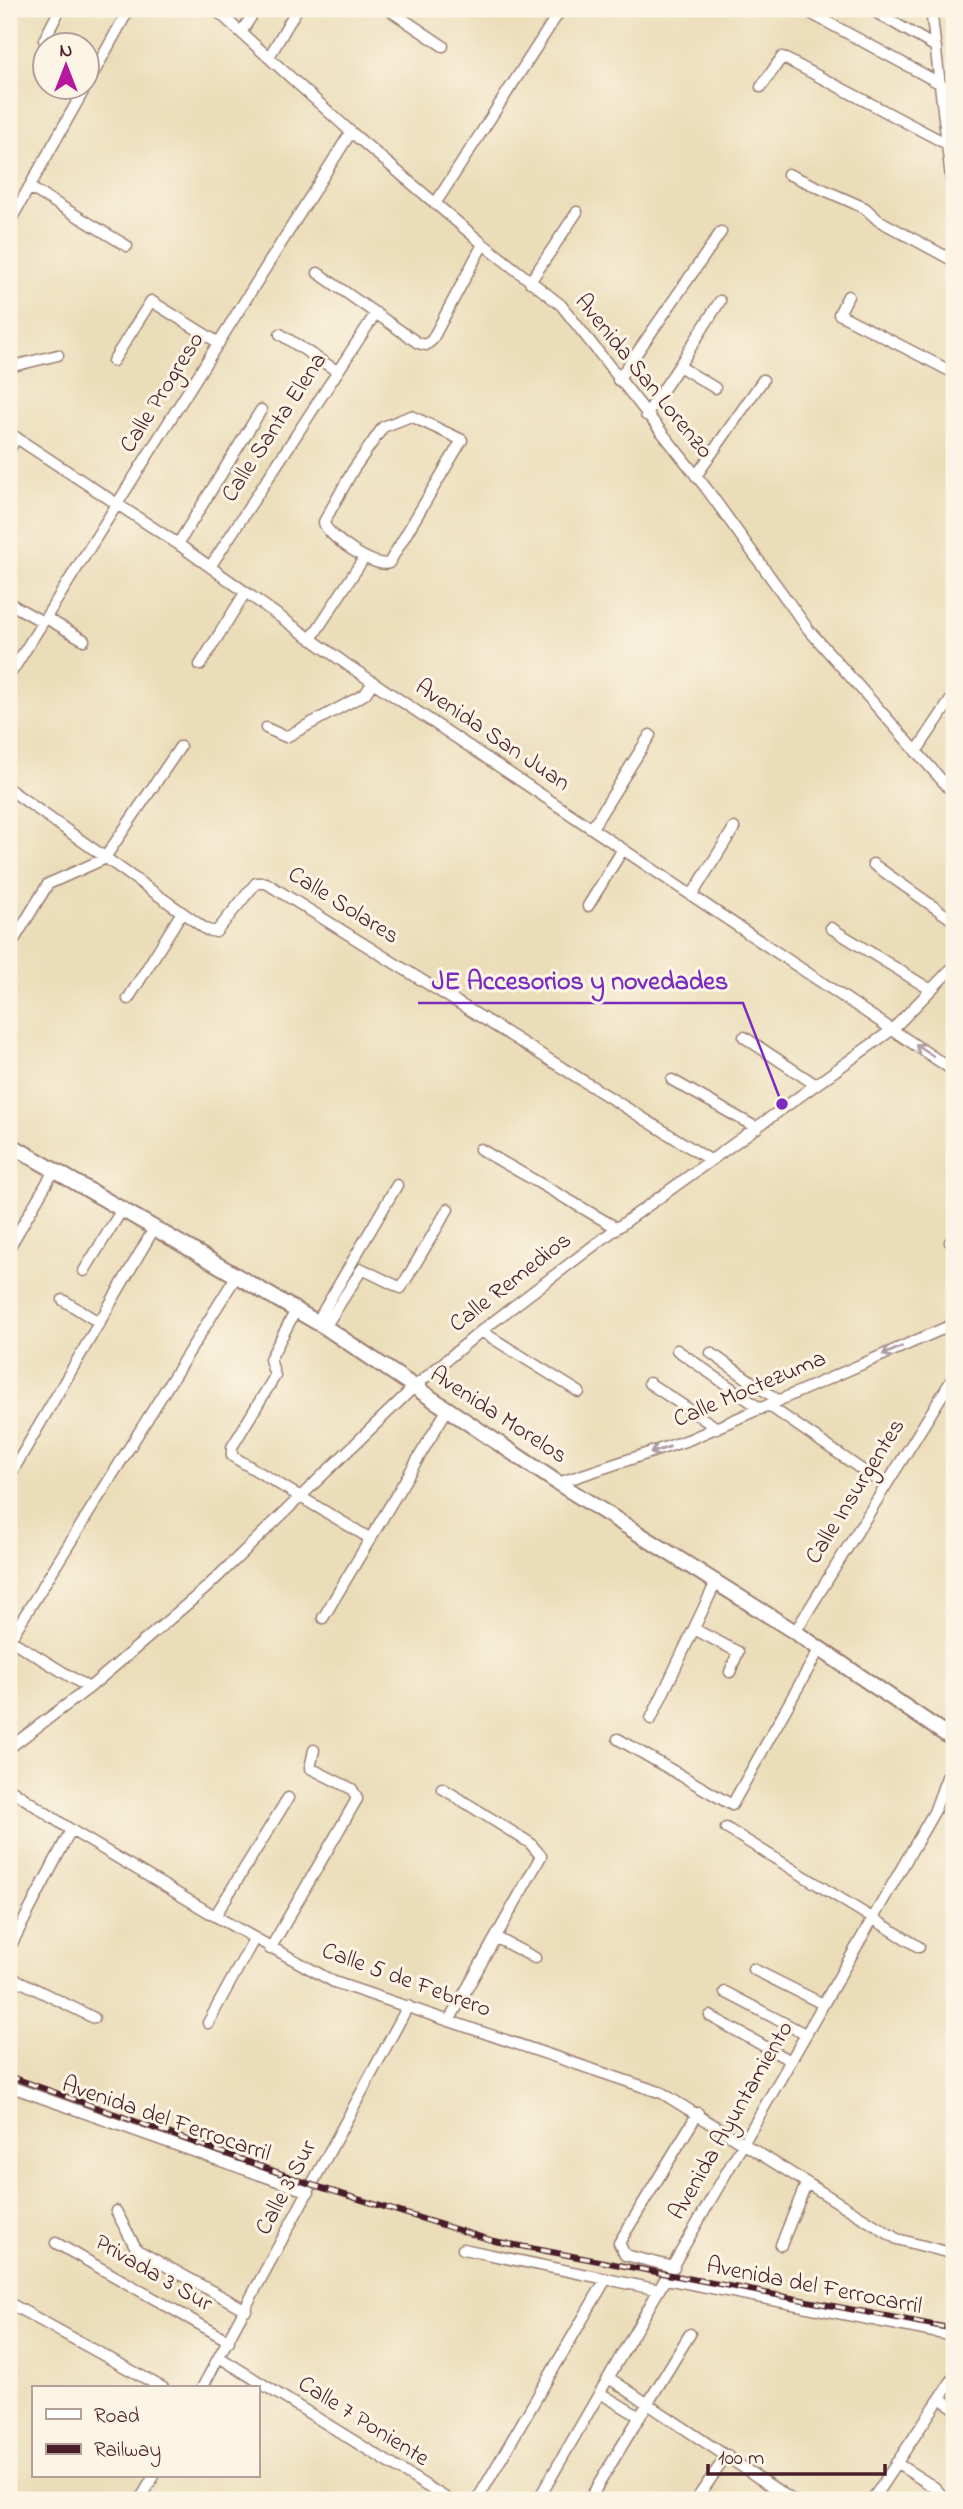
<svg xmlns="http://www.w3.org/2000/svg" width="963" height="2509" viewBox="0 0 963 2509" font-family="'Indie Flower',sans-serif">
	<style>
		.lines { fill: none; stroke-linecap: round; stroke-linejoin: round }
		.street-casing { stroke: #9a7e72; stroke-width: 13 }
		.secondary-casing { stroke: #9a7e72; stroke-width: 18 }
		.street { stroke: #fff; stroke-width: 10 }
		.secondary { stroke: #fff; stroke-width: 14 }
		.rail-casing { stroke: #4a1f2b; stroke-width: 6 }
		.rail { stroke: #fcf5e5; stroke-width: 3.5; stroke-dasharray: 10; stroke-linecap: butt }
		.oneway { stroke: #ae9aa0 }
		.labels { text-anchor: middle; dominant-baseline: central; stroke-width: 6; stroke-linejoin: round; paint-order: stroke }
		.street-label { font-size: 24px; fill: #4a1f2b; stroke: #fcf5e5 }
		.leader { fill: none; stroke: #7b2cbf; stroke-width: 2.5 }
		.callout-dot { fill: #7b2cbf; stroke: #fcf5e5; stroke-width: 2.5 }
		.callout-label { font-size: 26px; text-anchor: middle; font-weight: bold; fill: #7b2cbf; stroke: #fcf5e5; stroke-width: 6; stroke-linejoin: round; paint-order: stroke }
	</style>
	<rect width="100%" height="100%" fill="#fcf5e5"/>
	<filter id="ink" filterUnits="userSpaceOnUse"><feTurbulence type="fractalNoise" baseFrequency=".0143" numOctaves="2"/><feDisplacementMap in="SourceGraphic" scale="14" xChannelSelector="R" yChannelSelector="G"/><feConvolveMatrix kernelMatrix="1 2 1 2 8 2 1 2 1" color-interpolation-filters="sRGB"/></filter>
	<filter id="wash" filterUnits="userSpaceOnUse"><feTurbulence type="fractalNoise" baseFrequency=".00686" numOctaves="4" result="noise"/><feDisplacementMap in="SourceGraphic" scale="28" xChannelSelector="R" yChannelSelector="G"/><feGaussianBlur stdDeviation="1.57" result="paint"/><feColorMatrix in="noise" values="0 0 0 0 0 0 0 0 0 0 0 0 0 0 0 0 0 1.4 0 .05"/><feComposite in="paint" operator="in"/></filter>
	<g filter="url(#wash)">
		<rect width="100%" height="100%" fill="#ebddb9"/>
	</g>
	<g filter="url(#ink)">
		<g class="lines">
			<defs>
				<path id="street" d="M 215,9 L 351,132 L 483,244 L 561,305 L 706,488 L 808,629 L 954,794
					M 388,9 L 443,46
					M 803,9 L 954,91
					M 870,9 L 936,47
					M 931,9 L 954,203
					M 896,12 L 898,9
					M 242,31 L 256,9
					M 44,40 L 60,9
					M 269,57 L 297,9
					M 88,83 L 129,9
					M 761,87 L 782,57 L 947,144
					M 788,174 L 865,208 L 878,220 L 954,261
					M 29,187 L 127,246
					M 435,204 L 561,9
					M 9,223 L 85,88
					M 318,273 L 418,343 L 426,345 L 432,340 L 483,244
					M 530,282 L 577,212
					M 848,296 L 839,314 L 954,373
					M 280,334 L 337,371
					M 113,361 L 151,301 L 219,343
					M 679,366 L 720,301
					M 9,367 L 58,355
					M 618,380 L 721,232
					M 646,415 L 679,366 L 715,388
					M 411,416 L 462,440 L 389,563 C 375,569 325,535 324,522 L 353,470 L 383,427 Z
					M 9,433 L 178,544 L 349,666 L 954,1071
					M 9,451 L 16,437
					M 696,476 L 763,380
					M 178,544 L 261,410
					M 210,567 L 376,313
					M 9,603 L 43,622
					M 46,618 L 84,640
					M 311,639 L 364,558
					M 200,665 L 245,593
					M 9,676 L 351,132
					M 266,728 L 286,737 L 365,694 L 373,682
					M 916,752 L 954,695
					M 9,789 L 207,930 L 216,932 L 256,883 L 266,883 L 710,1160
					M 592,828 L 650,735
					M 873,864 L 954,921
					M 692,895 L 734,828
					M 588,906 L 623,849
					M 831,928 L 931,990
					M 9,948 L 48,884 L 104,859 L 180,747
					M 128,999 L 182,912
					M 744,1037 L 816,1085
					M 672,1080 L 757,1128
					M 480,1149 L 617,1228
					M 950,1242 L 954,1245
					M 9,1248 L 55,1169
					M 84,1271 L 123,1208
					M 63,1300 L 100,1323
					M 296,1310 L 270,1359 L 275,1376 L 232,1447 L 232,1456 L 371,1539
					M 317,1322 L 397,1185
					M 325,1327 L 362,1269 L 401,1288 L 448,1209
					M 481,1331 L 579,1392
					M 677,1350 L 761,1409
					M 711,1353 L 779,1401
					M 649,1383 L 717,1428
					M 768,1405 L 884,1485
					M 9,1477 L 155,1227
					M 558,1483 L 688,1440 L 954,1324
					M 323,1618 L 447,1410
					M 694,1629 L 738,1652 L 730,1672
					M 795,1632 L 954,1376
					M 9,1639 L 89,1688
					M 10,1639 L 237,1275
					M 651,1719 L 716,1582
					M 950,1737 L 954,1724
					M 618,1739 L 732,1805 L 820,1648
					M 9,1748 L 89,1688 L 206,1588 L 413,1388 L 481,1331 L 617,1228 L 893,1029 L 954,966
					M 9,1788 L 71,1830 L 215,1916 L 334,1982 L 662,2093 L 897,2239 L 954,2254
					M 442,1788 L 530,1843 L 541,1856 L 450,2019
					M 726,1828 L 919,1947
					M 215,1916 L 288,1798
					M 497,1938 L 535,1958
					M 9,1949 L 71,1830
					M 270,1949 L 357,1799 L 352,1789 L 310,1768 L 314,1750
					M 753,1969 L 823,2004
					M 9,1976 L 94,2018
					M 725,1992 L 805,2034
					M 710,2016 L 791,2061
					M 208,2023 L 254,1939
					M 9,2086 L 309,2192
					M 116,2211 L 137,2250 L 246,2310
					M 56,2243 L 229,2341
					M 781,2245 L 806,2184
					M 463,2249 L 659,2290
					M 674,2267 L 625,2255 L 619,2243 L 698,2113
					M 666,2279 L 954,2336
					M 9,2303 L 163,2388
					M 219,2357 L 449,2500
					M 609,2378 L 792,2500
					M 202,2388 L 408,2006
					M 600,2393 L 640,2417
					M 940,2398 L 954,2408
					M 896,2463 L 934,2487 L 946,2500
					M 140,2500 L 154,2476
					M 477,2500 L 606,2279
					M 538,2500 L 934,1812 L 954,1758
					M 589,2500 L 690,2334
					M 696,2500 L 727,2455
					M 872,2500 L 954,2377"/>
				<path id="secondary" d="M 9,1144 L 325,1327 L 558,1483 L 795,1632 L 954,1740"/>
			</defs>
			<!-- street casing -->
			<use href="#street" class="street-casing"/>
			<!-- secondary casing -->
			<use href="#secondary" class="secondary-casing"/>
			<!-- street -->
			<use href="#street" class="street"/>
			<!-- secondary -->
			<use href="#secondary" class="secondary"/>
			<defs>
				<path id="rail" d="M 9,2076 L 313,2185 L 494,2241 L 954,2329"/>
			</defs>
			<!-- rail casing -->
			<use href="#rail" class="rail-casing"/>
			<!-- rail -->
			<use href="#rail" class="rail"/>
		</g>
		<!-- one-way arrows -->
		<defs><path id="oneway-shaft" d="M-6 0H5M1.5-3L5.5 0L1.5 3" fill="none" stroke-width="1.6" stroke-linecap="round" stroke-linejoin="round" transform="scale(1.75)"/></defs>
		<g class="oneway">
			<use href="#oneway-shaft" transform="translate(924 1050) rotate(-146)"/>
			<use href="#oneway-shaft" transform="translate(892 1351) rotate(156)"/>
			<use href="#oneway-shaft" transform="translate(660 1450) rotate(161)"/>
		</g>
	</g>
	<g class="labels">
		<!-- street labels -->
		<g class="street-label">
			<text transform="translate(643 377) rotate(51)">Avenida San Lorenzo</text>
			<text transform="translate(163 393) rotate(-58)">Calle Progreso</text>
			<text transform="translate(275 428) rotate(-57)">Calle Santa Elena</text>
			<text transform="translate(492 736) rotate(34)">Avenida San Juan</text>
			<text transform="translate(343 906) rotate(32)">Calle Solares</text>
			<text transform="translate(511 1283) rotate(-38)">Calle Remedios</text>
			<text transform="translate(750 1390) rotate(-23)">Calle Moctezuma</text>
			<text transform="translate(498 1416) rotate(33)">Avenida Morelos</text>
			<text transform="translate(856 1492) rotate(-58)">Calle Insurgentes</text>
			<text transform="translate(406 1981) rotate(20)">Calle 5 de Febrero</text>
			<text transform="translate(166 2120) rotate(19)">Avenida del Ferrocarril</text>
			<text transform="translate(732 2121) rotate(-60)">Avenida Ayuntamiento</text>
			<text transform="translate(287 2188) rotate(-62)">Calle 3 Sur</text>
			<text transform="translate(153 2274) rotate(30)">Privada 3 Sur</text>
			<text transform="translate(814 2287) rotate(11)">Avenida del Ferrocarril</text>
			<text transform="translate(363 2422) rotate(32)">Calle 7 Poniente</text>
		</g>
	</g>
	<!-- callouts -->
	<path class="leader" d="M782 1104L743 1003H418"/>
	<circle class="callout-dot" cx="782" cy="1104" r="7"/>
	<g class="callout-label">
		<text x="580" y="989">JE Accesorios y novedades</text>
	</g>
	<!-- margin -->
	<rect width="963" height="2509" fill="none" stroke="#fcf5e5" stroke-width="35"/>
	<!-- legend -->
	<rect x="32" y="2386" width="228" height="91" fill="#fcf5e5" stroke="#b59f9b" stroke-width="2"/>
	<rect x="46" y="2409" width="35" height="10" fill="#ffffff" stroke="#b59f9b" stroke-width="2"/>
	<text x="94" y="2422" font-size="21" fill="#4a1f2b">Road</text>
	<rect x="46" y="2444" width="35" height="10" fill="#4a1f2b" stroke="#b59f9b" stroke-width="2"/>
	<text x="94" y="2456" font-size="21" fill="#4a1f2b">Railway</text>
	<!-- north arrow -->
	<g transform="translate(66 66)"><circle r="33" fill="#fcf5e5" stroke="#b59f9b" stroke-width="2"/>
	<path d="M0-5L12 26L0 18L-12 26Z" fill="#b5179e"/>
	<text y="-10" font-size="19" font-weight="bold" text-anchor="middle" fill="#4a1f2b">N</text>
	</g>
	<!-- scale -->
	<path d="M708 2464v10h177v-10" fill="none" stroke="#4a1f2b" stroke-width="3.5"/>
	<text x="718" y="2464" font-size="21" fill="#4a1f2b" stroke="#fcf5e5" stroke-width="5" paint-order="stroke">100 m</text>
</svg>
